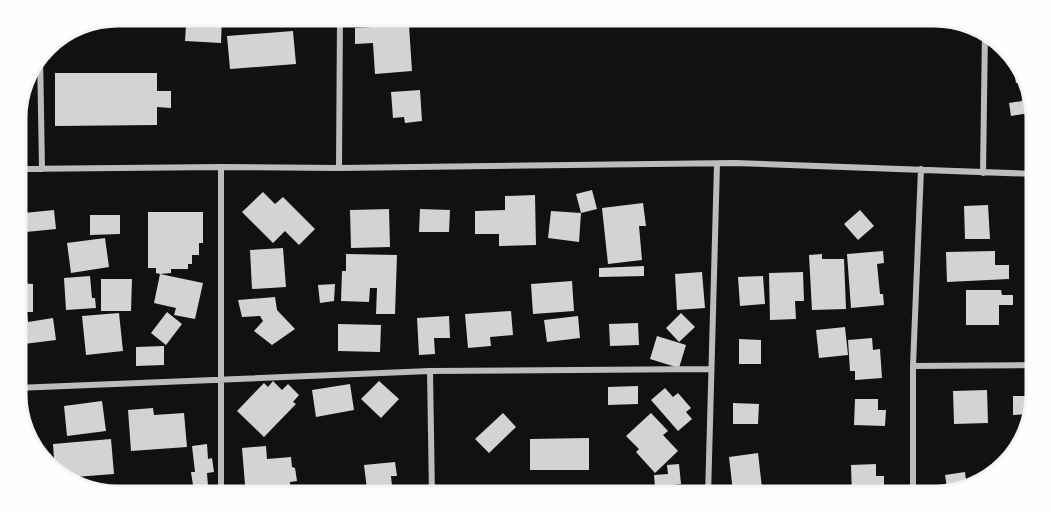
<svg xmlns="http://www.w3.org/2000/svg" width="1051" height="512" viewBox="0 0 1051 512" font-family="'Golos Text',sans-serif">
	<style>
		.building { fill: #d3d3d3 }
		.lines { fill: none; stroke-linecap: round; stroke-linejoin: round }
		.minor { stroke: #bcbcbc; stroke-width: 6 }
		.rim { fill: none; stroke: #f5f5f5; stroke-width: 3 }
	</style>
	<rect width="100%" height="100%" fill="#111"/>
	<!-- building -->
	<path class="building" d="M 118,15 L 191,15 L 191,18 L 110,18 Z
		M 640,15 L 867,15 L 867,21 L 640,17 Z
		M 208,17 L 222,17 L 221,43 L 185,41 L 186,25 L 208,26 Z
		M 409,25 L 412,71 L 375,74 L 373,43 L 355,44 L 355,28 Z
		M 293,31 L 296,64 L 230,69 L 227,36 Z
		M 1022,68 L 1026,81 L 1016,83 L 1014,70 Z
		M 55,73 L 157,73 L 157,91 L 171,91 L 171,108 L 157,107 L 157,125 L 55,126 Z
		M 1028,86 L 1035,105 L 1035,112 L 1011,116 L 1009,103 L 1022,101 L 1021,87 Z
		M 420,90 L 422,121 L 405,123 L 404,117 L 393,118 L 391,92 Z
		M 592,190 L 597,209 L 581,213 L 576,194 Z
		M 263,192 L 275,204 L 283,197 L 315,229 L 299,245 L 285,231 L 273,243 L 242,212 Z
		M 535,195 L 536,245 L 499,246 L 499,234 L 475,234 L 475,211 L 505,210 L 505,196 Z
		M 643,203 L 646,226 L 639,226 L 642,260 L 608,264 L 602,208 Z
		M 988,205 L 990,239 L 965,239 L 964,206 Z
		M 389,209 L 390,247 L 351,248 L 350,210 Z
		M 420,209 L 450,210 L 449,232 L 419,232 Z
		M 54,210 L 56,229 L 26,232 L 24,213 Z
		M 860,210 L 874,226 L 858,240 L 844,224 Z
		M 551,211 L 581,213 L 579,242 L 548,238 Z
		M 148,212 L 203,212 L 203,243 L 199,243 L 199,255 L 192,255 L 192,264 L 188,264 L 188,269 L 171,269 L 171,273 L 160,274 L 156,273 L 156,268 L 148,268 Z
		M 90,215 L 120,215 L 120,234 L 90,235 Z
		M 105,238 L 109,267 L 71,273 L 67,243 Z
		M 283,248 L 286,287 L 252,289 L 250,250 Z
		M 883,251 L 884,263 L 877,264 L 880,294 L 883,294 L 884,305 L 851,308 L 847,254 Z
		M 995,251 L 995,265 L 1009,265 L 1009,279 L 947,282 L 946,252 Z
		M 346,254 L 397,255 L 395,314 L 376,314 L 377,288 L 370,288 L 369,302 L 341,301 L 342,271 L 346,271 Z
		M 822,254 L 822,259 L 844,259 L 846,309 L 812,310 L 809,255 Z
		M 644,266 L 644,276 L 599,277 L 599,268 Z
		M 702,272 L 705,308 L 677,310 L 675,274 Z
		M 803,272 L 804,301 L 795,301 L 796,319 L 770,320 L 769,273 Z
		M 160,274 L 203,283 L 195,319 L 174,315 L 176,308 L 154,303 Z
		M 90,276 L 92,298 L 95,298 L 96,308 L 66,310 L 64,278 Z
		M 763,276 L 765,304 L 740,306 L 738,277 Z
		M 101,279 L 132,279 L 131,311 L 101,311 Z
		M 572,281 L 574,311 L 533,314 L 531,284 Z
		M 16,283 L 33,284 L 33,312 L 16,312 Z
		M 335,284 L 334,301 L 320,303 L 318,285 Z
		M 966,290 L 1001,290 L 1002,295 L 1013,295 L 1013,305 L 999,305 L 999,325 L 966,325 Z
		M 275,297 L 277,310 L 295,329 L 272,345 L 254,331 L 263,321 L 260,316 L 242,317 L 238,300 Z
		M 511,311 L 513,335 L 490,337 L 491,346 L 468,348 L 465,314 Z
		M 167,312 L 182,324 L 166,345 L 151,333 Z
		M 119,313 L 123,351 L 86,355 L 82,316 Z
		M 681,313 L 695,327 L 679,342 L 666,328 Z
		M 27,315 L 28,322 L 53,318 L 56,340 L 16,345 L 16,316 Z
		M 449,316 L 450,338 L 434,338 L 435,354 L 419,355 L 417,318 Z
		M 578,316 L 580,338 L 547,342 L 544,320 Z
		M 638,323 L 639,345 L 610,346 L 609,324 Z
		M 338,324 L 381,325 L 380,352 L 338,351 Z
		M 845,327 L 848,355 L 819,358 L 816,330 Z
		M 657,336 L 686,345 L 679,368 L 650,359 Z
		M 872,338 L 873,350 L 880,349 L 882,378 L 855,380 L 855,371 L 850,371 L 848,340 Z
		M 739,339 L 761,340 L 761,364 L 739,364 Z
		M 164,346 L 164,365 L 136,366 L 136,347 Z
		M 273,381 L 282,390 L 288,384 L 299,395 L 293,402 L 296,404 L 264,437 L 237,411 L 264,383 L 268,387 Z
		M 379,381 L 399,399 L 381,418 L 361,399 Z
		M 1028,381 L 1036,381 L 1036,395 L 1031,414 L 1013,415 L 1013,396 L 1028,396 Z
		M 350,384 L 354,410 L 316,417 L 312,390 Z
		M 638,386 L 638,404 L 608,405 L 608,387 Z
		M 665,388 L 673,397 L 678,393 L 691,408 L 686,412 L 692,419 L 678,431 L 651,400 Z
		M 987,390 L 988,423 L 954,424 L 953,391 Z
		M 855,399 L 878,399 L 878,410 L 886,410 L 885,426 L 854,425 Z
		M 102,401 L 106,431 L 67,436 L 64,406 Z
		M 733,403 L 759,404 L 758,424 L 733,424 Z
		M 153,408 L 154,415 L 184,413 L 187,447 L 131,451 L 128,410 Z
		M 503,413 L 516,427 L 489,453 L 475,439 Z
		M 651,413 L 668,431 L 663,435 L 678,451 L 655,473 L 636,452 L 639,449 L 626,436 Z
		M 32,423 L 34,450 L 33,450 L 22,424 Z
		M 589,438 L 589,470 L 530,470 L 530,439 Z
		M 111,439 L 114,474 L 62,478 L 55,472 L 53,444 Z
		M 207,444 L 208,459 L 212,458 L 214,472 L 207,473 L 208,486 L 203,487 L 204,497 L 185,497 L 184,486 L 193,485 L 191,472 L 195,472 L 192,446 Z
		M 266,446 L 267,459 L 291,457 L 292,467 L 295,468 L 297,481 L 290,482 L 291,497 L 246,497 L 242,448 Z
		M 758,453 L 762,488 L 733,492 L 729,457 Z
		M 395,462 L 397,476 L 391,476 L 392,486 L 400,485 L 401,497 L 368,497 L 364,465 Z
		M 679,464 L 681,484 L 655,487 L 654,475 L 668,474 L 667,465 Z
		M 876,464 L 876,476 L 884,476 L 884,485 L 874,486 L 875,497 L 852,497 L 851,465 Z
		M 965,472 L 966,480 L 981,478 L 982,483 L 948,494 L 945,475 Z
		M 553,489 L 612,490 L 612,497 L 552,497 Z
		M 642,489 L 689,489 L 689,497 L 642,497 Z"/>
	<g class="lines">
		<!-- minor -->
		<path class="minor" d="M 40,53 L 42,169
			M 339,168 L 340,15
			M 15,169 L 221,167 L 339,168 L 735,163 L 1035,174
			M 983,173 L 985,31
			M 913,366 L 1036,365
			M 430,371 L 432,497
			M 16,388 L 430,371 L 710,369
			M 221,497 L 221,167
			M 708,497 L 717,164
			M 913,497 L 913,366 L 921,169"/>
	</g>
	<!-- crop -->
	<path d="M0 0H1051V512H0ZM118 26H934A92 92 0 0 1 1026 118V394A92 92 0 0 1 934 486H118A92 92 0 0 1 26 394V118A92 92 0 0 1 118 26Z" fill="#fefefe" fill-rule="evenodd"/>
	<path class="rim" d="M118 26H934A92 92 0 0 1 1026 118V394A92 92 0 0 1 934 486H118A92 92 0 0 1 26 394V118A92 92 0 0 1 118 26Z"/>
</svg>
